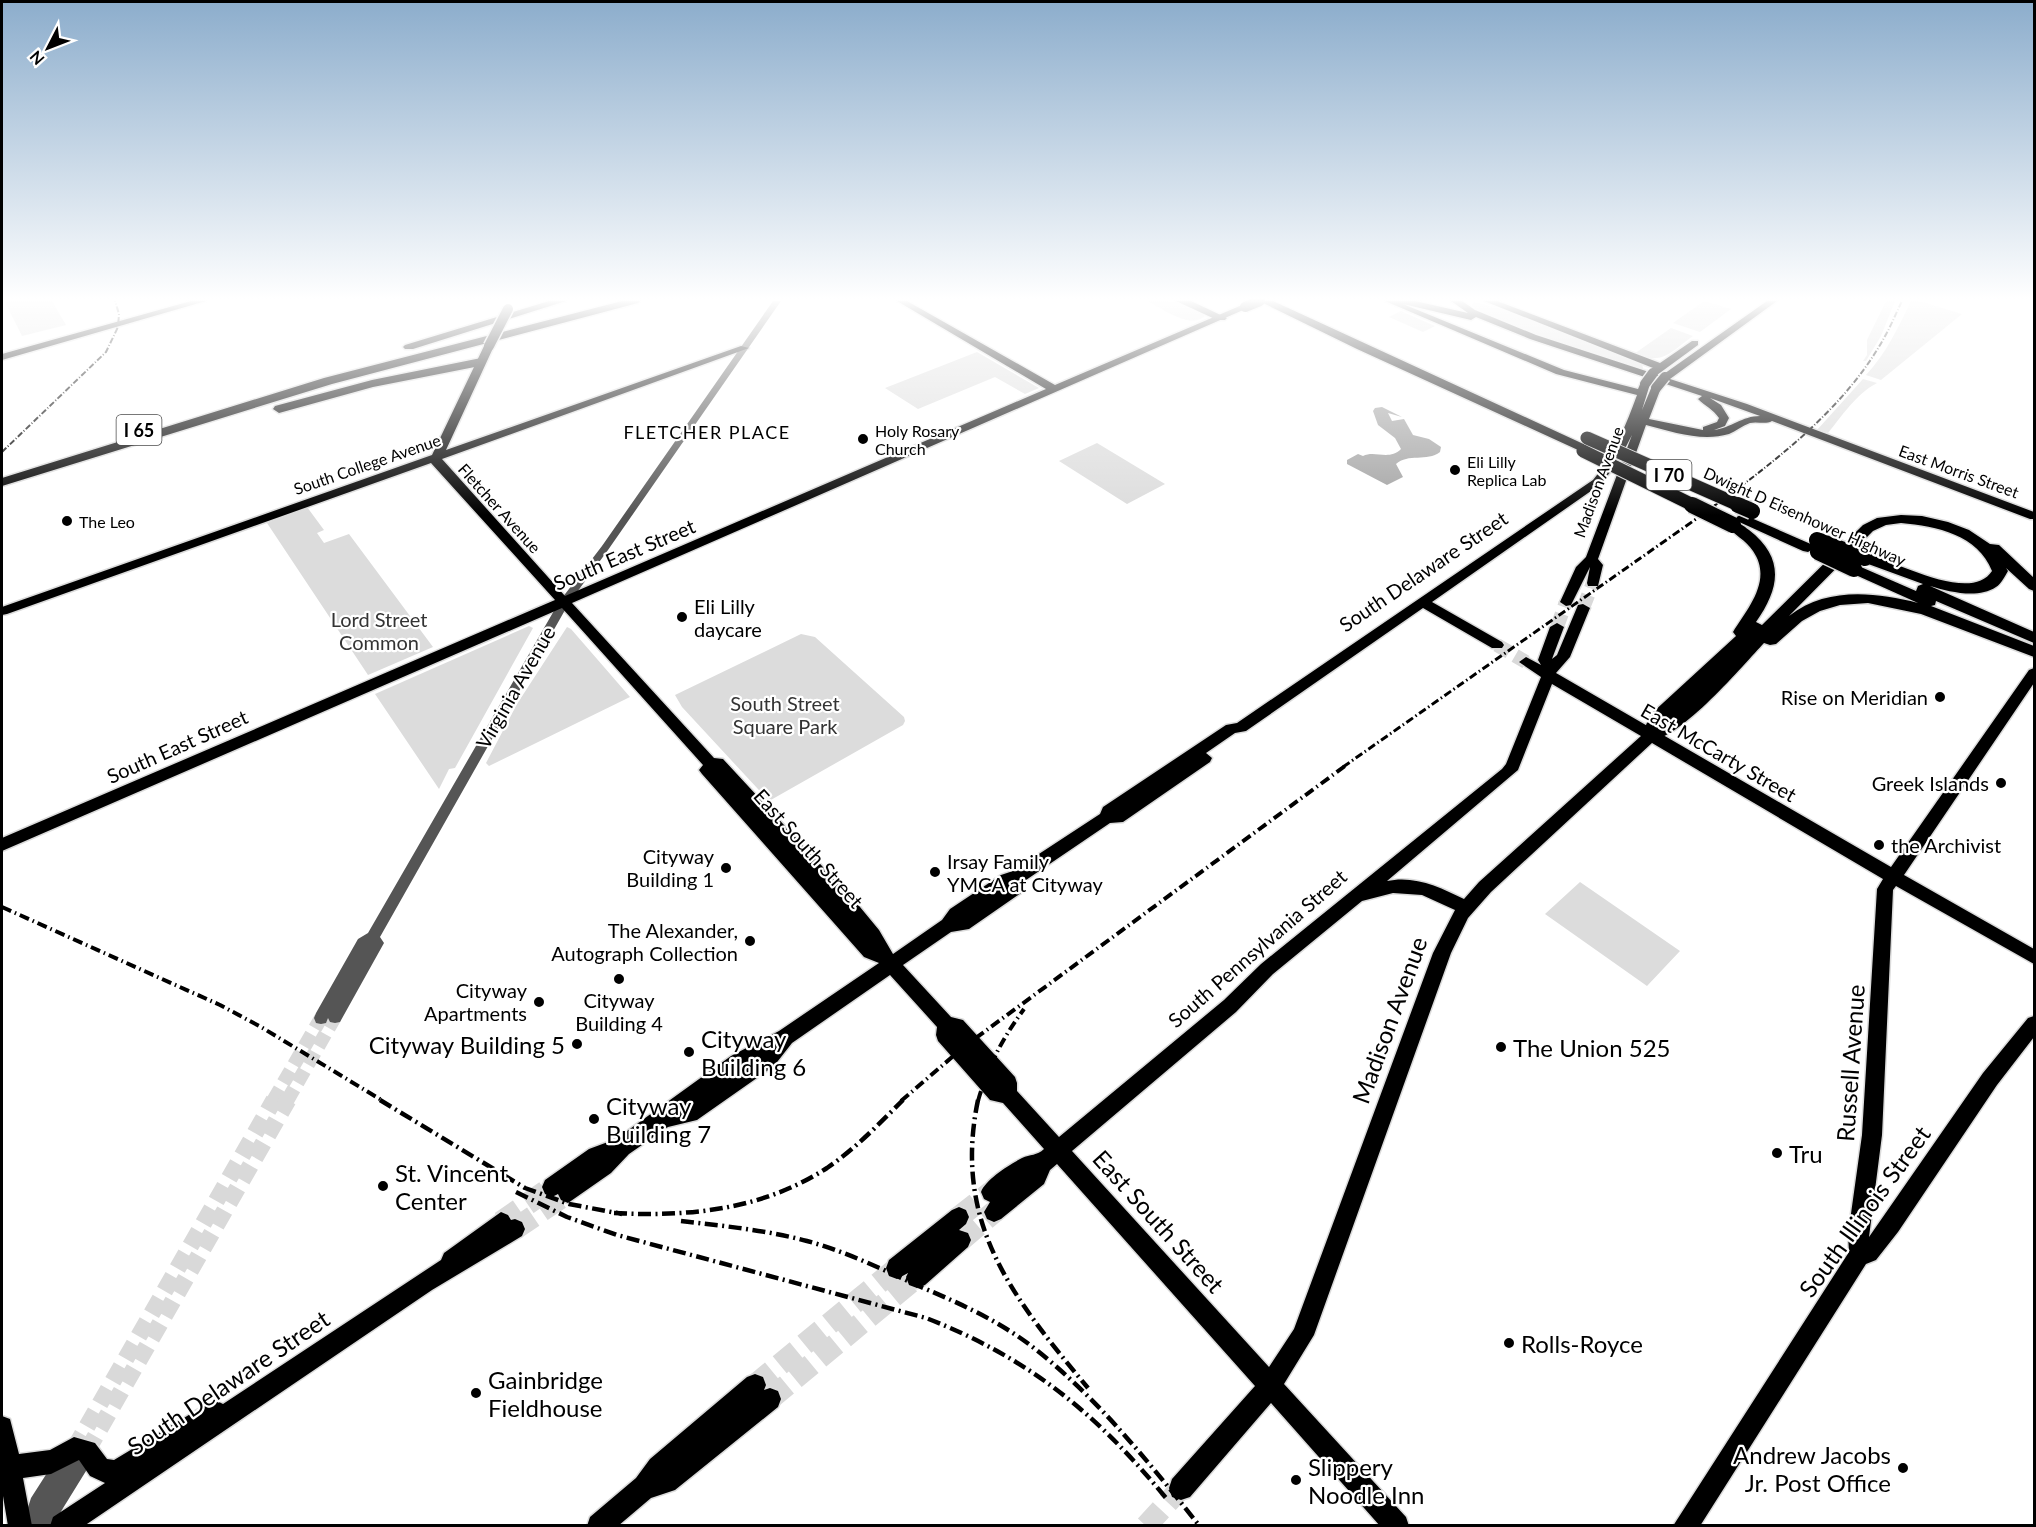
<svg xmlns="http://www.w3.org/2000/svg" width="2036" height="1527" viewBox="0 0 2036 1527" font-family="Lato,sans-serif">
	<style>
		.green { fill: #dcdcdc }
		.water { fill: #a3a3a3 }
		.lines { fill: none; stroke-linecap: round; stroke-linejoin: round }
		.minor-tunnel-far1 { stroke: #d9d9d9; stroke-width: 14; stroke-dasharray: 14 7; stroke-linecap: butt }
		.minor-tunnel { stroke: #d9d9d9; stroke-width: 17; stroke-dasharray: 17 9; stroke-linecap: butt }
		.major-tunnel-far1 { stroke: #d9d9d9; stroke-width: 14; stroke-dasharray: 14 7; stroke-linecap: butt }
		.major-tunnel { stroke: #d9d9d9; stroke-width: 22; stroke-dasharray: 22 10; stroke-linecap: butt }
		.major-casing { stroke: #dbdbdb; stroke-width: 3 }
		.highway-casing { stroke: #dbdbdb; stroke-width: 3 }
		.minor { fill: #555; fill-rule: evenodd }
		.major { fill: #000; fill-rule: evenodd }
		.highway { fill: #000; fill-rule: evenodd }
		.rail-far3 { stroke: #000; stroke-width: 2; stroke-dasharray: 6 2 1 2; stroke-linecap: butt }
		.rail-far2 { stroke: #000; stroke-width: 3; stroke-dasharray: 8 3 1.5 3; stroke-linecap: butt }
		.rail-far1 { stroke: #000; stroke-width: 4; stroke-dasharray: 10 4 1.5 4; stroke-linecap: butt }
		.rail { stroke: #000; stroke-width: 4.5; stroke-dasharray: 13 4.5 2 4.5; stroke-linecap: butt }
		.major-bridge-casing { stroke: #dbdbdb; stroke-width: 13; stroke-linecap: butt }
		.highway-bridge-far1-casing { stroke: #dbdbdb; stroke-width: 15; stroke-linecap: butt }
		.highway-bridge-casing { stroke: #dbdbdb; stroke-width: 19; stroke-linecap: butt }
		.major-bridge { stroke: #000; stroke-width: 10 }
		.highway-bridge-far1 { stroke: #000; stroke-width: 13 }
		.highway-bridge { stroke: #000; stroke-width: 16 }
		.poi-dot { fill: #000; stroke: #fff; stroke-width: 2 }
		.labels { text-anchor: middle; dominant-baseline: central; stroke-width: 4.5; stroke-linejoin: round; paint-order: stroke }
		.far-poi-label { font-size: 16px; fill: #000; stroke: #fff; text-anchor: start }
		.far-street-label { font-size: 16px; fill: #000; stroke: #fff }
		.shield { fill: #fff; stroke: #4c4c4c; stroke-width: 1.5 }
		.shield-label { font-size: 18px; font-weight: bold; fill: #000 }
		.far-neighbourhood-label { font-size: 18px; letter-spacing: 1.5px; fill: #000; stroke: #fff }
		.street-label { font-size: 20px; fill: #000; stroke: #fff }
		.poi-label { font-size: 20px; fill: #000; stroke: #fff; text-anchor: end }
		.park-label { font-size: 20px; fill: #333; stroke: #fff }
		.near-street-label { font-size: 24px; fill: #000; stroke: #fff }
		.near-poi-label { font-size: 24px; fill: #000; stroke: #fff; text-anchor: start }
	</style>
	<rect width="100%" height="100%" fill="#fff"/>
	<!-- green -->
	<path class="green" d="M 9,301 L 52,301 L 66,325 L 22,336 L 5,302 Z
		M 1147,301 C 1165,301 1195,299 1205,316 C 1190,330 1162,308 1147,301 Z
		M 1704,301 L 1731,309 L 1700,332 L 1673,323 Z
		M 1886,301 L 1895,301 L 1881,336 L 1866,361 L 1863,361 L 1867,355 L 1867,340 Z
		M 1911,301 L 1919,301 L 1962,314 L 1881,380 L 1866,375 C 1886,354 1899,326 1911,301 Z
		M 1474,302 L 1505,310 L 1642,364 L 1643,368 L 1642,370 L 1552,342 L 1479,312 L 1472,306 Z
		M 1401,311 L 1435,326 L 1423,332 L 1389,317 Z
		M 1671,328 L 1693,336 C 1669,353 1664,365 1634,354 Z
		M 977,352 L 1039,388 L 1025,394 L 995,377 L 918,409 L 885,388 Z
		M 1863,379 L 1877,383 C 1856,394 1842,416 1828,433 L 1817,430 Z
		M 1097,443 L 1165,484 L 1127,504 L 1059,461 Z
		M 307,507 L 324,530 L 317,533 L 324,543 L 349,534 L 433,647 L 368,675 L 267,523 Z
		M 529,626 L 533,628 L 455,768 L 449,769 L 439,789 L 375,694 Z
		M 567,627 L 571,629 L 630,697 L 489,766 L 486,763 L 517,704 Z
		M 801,634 L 815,637 L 904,717 L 905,721 L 903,725 L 769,801 L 682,707 L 675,695 Z
		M 1580,882 L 1680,951 L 1647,986 L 1545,914 Z"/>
	<!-- water -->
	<path class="water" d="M 1382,407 L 1402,417 L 1388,413 L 1392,421 L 1404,419 L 1413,435 L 1429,439 L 1441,447 L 1440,452 C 1427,462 1408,453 1396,464 L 1403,477 L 1387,485 L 1347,464 L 1347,460 L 1358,454 L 1363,456 C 1375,450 1389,461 1401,449 L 1395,438 L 1378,425 L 1373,411 L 1375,408 Z"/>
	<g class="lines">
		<!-- minor-tunnel-far1 -->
		<path class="minor-tunnel-far1" d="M 273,1101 L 321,1018
			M 287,1101 L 335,1017"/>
		<!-- minor-tunnel -->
		<path class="minor-tunnel" d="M 74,1449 L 274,1100
			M 87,1451 L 288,1100"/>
		<!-- major-tunnel-far1 -->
		<path class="major-tunnel-far1" d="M 1583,608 L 1593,583
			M 1557,627 L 1566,602
			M 1497,645 L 1526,662"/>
		<!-- major-tunnel -->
		<path class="major-tunnel" d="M 959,1217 L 991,1192
			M 501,1222 L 552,1187
			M 515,1229 L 568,1193
			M 961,1240 L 994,1212
			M 755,1385 L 897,1268
			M 770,1399 L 917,1277
			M 1146,1526 L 1181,1488"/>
		<defs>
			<path id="major" d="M 191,301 L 206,301 L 2,360 L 2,354 Z
				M 897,301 L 907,301 L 1055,385 L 1242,305 L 1250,307 L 572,603 L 714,758 L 723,759 L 860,907 L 879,930 L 893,954 L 942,920 L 950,909 L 1001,875 L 1013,871 L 1100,814 L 1103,807 L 1226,725 L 1237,723 L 1593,480 C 1614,455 1626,425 1637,395 L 1556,374 L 1385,301 L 1415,301 L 1468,313 L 1451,301 L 1462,301 L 1475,310 L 1536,335 L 1649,372 L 1653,368 L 1484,301 L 1497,301 L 1660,363 L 1692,341 L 1698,341 L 1698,345 L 1657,375 L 1661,376 L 1767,301 L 1777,301 L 1670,379 L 1747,404 L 2034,512 L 2034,519 L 2030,519 L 1772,421 C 1765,425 1758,421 1750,423 C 1742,426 1736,431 1729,434 C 1702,442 1673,432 1646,425 L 1598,559 L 1603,565 L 1598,586 L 1588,586 L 1587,583 L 1590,567 L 1571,605 L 1566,606 L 1560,602 L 1576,567 L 1586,557 L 1632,435 L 1618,462 L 1601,484 L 1432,602 L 1502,642 L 1504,645 L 1502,648 L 1492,648 L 1423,608 L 1246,731 L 1235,733 L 1206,753 L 1212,758 L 1210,762 L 1123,822 L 1110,823 L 1026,880 L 1021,893 L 969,929 L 951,932 L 903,965 L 951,1017 L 963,1020 L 1015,1077 L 1017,1083 L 1017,1091 L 1059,1137 L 1224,1000 L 1261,964 L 1502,769 L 1506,764 L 1541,677 L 1519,662 L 1526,657 L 1541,665 L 1538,660 L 1550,627 L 1557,623 L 1564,627 L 1552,659 L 1557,655 L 1578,605 L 1583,604 L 1590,608 L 1570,657 L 1556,673 L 1891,867 L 2029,670 L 2034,668 L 2034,683 L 1904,875 L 2034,949 L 2034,964 L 1896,886 L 1893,890 L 1882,1135 L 1869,1237 L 1983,1073 L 2028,1018 L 2034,1016 L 2034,1037 L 1997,1085 L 1898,1232 L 1876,1260 L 1866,1264 L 1700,1526 L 1673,1526 L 1849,1252 L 1848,1235 L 1862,1135 L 1877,889 L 1883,879 L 1652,743 L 1491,892 L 1468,918 L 1451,953 L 1314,1335 L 1284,1384 L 1406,1517 L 1409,1526 L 1380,1526 L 1271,1403 L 1190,1497 L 1181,1500 L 1172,1497 L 1169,1488 L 1172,1479 L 1255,1386 L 1057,1164 L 1050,1170 L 1044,1184 L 1001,1219 L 994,1222 L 987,1219 L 984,1212 L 990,1202 L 984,1199 L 981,1192 C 986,1179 1009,1165 1022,1158 C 1030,1154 1037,1156 1044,1149 L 1003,1103 L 990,1100 L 938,1041 L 936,1035 L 937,1027 L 890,975 L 792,1043 L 774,1066 L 697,1120 L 668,1127 L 629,1154 L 611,1173 L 568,1203 L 561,1200 L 558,1194 L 552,1197 L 545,1194 L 542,1187 L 545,1180 L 589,1149 L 616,1139 L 731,1056 L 779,1031 L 879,963 L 864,957 L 702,774 L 699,770 L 703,765 L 562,608 L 2,851 L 2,838 L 555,600 L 431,463 L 7,614 L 2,615 L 2,607 L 432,455 L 484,346 L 489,343 L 494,346 L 446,450 L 741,346 L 749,348 L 442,459 L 565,596 L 1046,389 ZM 1403,304 L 1471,320 L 1476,317 L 1530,339 L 1702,396 L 1698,399 C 1705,406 1713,409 1719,418 L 1717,422 L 1703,427 L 1703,430 L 1649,419 L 1661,388 L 1660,386 L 1652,386 L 1642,410 L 1650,384 L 1649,382 L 1641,382 L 1638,389 L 1564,370 ZM 1710,398 L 1760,416 C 1742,416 1731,428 1714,430 L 1725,426 L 1729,418 L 1721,405 ZM 1552,684 L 1641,736 L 1479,882 L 1464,899 C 1440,887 1414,875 1387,881 L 1518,770 ZM 1393,893 L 1422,895 L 1455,910 L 1433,953 L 1294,1329 L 1269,1367 L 1072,1151 L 1236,1012 L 1273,974 L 1362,901 Z
				M 959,1207 L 966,1210 L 969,1217 L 966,1224 L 959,1230 L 968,1233 L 971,1240 L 968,1247 L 925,1285 L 917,1288 L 909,1285 L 906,1277 L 908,1273 L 897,1279 L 889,1276 L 886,1268 L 889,1260 L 952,1210 Z
				M 501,1212 L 508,1215 L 511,1220 L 515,1219 L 522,1222 L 525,1229 L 522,1236 L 432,1290 L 84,1526 L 50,1526 L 53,1517 L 105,1483 L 90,1476 L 79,1460 L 51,1474 L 23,1478 L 32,1526 L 8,1526 L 2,1490 L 2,1416 L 10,1419 L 19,1454 L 50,1450 L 74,1437 L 95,1443 L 107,1459 L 114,1460 L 207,1404 L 215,1400 L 223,1404 L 441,1260 L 444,1253 Z
				M 755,1374 L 763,1377 L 766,1385 L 764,1390 L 770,1388 L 778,1391 L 781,1399 L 778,1407 L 675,1490 L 651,1498 L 618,1526 L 587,1526 L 590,1517 L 636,1478 L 650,1459 L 747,1377 Z"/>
			<path id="highway" d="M 549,301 L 566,301 L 413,349 L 405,349 L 403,347 L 405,345 Z
				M 622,301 L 640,301 L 638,303 L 332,384 L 2,486 L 2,478 L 324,378 Z
				M 1176,301 L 1191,301 L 1227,318 L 1225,320 L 1217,320 Z
				M 1259,301 L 1273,301 L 1590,447 L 1583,451 L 1578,450 L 1357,349 Z
				M 481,358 L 485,359 L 485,365 L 373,387 L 279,413 L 273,409 L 275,406 L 372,380 Z
				M 1742,514 L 1813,545 L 1815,548 L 1808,552 L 1803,551 L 1737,521 L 1735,518 Z
				M 1901,515 L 1922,516 L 1948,522 L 1969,530 L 1990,544 L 1999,545 L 2034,578 L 2034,591 L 2029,589 L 2006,568 L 2008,571 C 2005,576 2001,584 1996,587 C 1978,599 1950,592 1930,586 L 2034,632 L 2034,643 L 1936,601 L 1935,605 L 1931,606 L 2034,646 L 2034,657 L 1921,614 L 1868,603 L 1840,605 L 1820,611 L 1802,621 L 1776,644 L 1770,645 L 1764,643 C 1744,664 1673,749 1644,740 L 1641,736 L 1651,714 L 1736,636 L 1733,632 C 1748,608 1773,580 1753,551 C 1746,540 1734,535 1726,525 L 1728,522 C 1737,520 1742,525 1749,530 C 1785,558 1780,588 1756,622 L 1762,625 L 1863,525 L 1877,518 ZM 1901,523 C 1937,526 1978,535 1992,571 C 1971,604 1895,561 1865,553 L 1860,555 L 1858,558 L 1860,561 L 1923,584 L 1918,586 L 1916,591 L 1854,564 L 1846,569 L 1849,572 L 1918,603 C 1874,592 1826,587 1789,616 L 1873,531 L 1886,525 Z"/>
		</defs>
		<!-- major casing -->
		<use href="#major" class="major-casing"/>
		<!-- highway casing -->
		<use href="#highway" class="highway-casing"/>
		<!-- minor -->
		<path class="minor" d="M 773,301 L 781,301 L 608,550 L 569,603 L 380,937 L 384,943 L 340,1022 L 335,1023 L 330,1022 L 328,1018 L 326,1023 L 321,1024 L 316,1023 L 314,1018 L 316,1013 L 358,939 L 368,933 L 559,602 L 602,546 Z
			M 87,1442 L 94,1444 L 96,1451 L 94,1458 L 52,1526 L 22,1526 L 31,1498 L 63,1448 L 70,1446 L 77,1449 L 80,1444 Z"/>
		<!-- major -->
		<use href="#major" class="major"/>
		<!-- highway -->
		<use href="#highway" class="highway"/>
		<!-- rail-far3 -->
		<path class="rail-far3" d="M 2,452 L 106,352 L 118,327 L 119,314 L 115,301
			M 1714,506 C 1776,461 1846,407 1884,338 C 1891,326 1896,313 1902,301"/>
		<!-- rail-far2 -->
		<path class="rail-far2" d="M 1343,767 L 1716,505"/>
		<!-- rail-far1 -->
		<path class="rail-far1" d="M 2,907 L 220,1005 L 261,1027 L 383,1101
			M 901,1101 L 965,1046 L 1345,766
			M 978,1101 C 988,1066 1002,1039 1024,1009"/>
		<!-- rail -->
		<path class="rail" d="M 380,1100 L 525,1188 L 569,1204 L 622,1214
			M 978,1100 C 952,1224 1014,1299 1088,1388
			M 516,1192 L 567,1217 L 617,1235 L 926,1318 C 1029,1358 1096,1413 1166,1498
			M 614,1213 C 689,1217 762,1210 827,1168 C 855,1149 879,1124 903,1100
			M 681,1221 C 723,1226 766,1230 807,1241 C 847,1252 884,1270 921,1287 C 959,1303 997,1320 1030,1345 C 1095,1395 1147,1460 1198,1524"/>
		<defs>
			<path id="major-bridge" d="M 1245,307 L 1260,301
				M 489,346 L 508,309
				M 1645,384 L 1653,373
				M 1656,388 L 1665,377"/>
			<path id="highway-bridge-far1" d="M 1587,438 L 1741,506
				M 1583,451 L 1695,506"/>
			<path id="highway-bridge" d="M 1692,505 L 1733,525
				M 1738,505 L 1752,511
				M 1817,540 L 1865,558
				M 1818,552 L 1854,569"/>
		</defs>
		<!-- major-bridge casing -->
		<use href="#major-bridge" class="major-bridge-casing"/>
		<!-- highway-bridge-far1 casing -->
		<use href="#highway-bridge-far1" class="highway-bridge-far1-casing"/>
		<!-- highway-bridge casing -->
		<use href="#highway-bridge" class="highway-bridge-casing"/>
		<!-- major-bridge -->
		<use href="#major-bridge" class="major-bridge"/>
		<!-- highway-bridge-far1 -->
		<use href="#highway-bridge-far1" class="highway-bridge-far1"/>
		<!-- highway-bridge -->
		<use href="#highway-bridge" class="highway-bridge"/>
	</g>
	<!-- sky -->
	<linearGradient id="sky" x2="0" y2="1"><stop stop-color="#8cadcc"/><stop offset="0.58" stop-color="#fff"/><stop offset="1" stop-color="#fff" stop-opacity="0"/></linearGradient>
	<rect width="2036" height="515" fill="url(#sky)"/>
	<!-- markers -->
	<g class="poi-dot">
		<circle cx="863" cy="439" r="6"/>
		<circle cx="1455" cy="470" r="6"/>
		<circle cx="67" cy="521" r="6"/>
		<circle cx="682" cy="617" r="6"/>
		<circle cx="1940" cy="697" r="6"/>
		<circle cx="2001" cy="783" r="6"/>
		<circle cx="1879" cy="845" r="6"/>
		<circle cx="726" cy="868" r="6"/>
		<circle cx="935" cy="872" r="6"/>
		<circle cx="750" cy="941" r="6"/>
		<circle cx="619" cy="979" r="6"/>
		<circle cx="539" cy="1002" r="6"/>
		<circle cx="577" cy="1044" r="6"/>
		<circle cx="1501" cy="1047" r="6"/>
		<circle cx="689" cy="1052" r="6"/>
		<circle cx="594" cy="1119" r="6"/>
		<circle cx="1777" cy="1153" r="6"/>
		<circle cx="383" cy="1186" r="6"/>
		<circle cx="1509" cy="1343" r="6"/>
		<circle cx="476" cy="1393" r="6"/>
		<circle cx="1903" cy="1468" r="6"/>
		<circle cx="1296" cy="1480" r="6"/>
	</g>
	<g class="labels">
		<!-- far-poi labels -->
		<g class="far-poi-label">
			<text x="875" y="430">Holy Rosary<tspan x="875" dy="18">Church</tspan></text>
			<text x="1467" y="461">Eli Lilly<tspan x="1467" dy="18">Replica Lab</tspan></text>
			<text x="79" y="521">The Leo</text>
		</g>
		<!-- far-street labels -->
		<g class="far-street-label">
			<text transform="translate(367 464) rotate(-19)">South College Avenue</text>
			<text transform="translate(1959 471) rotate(20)">East Morris Street</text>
			<text transform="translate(1598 482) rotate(-70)">Madison Avenue</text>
			<text transform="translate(500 508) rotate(48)">Fletcher Avenue</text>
			<text transform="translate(1805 516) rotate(24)">Dwight D Eisenhower Highway</text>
		</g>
		<!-- shield labels -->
		<g class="shield">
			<rect x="116.5" y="415" width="45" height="30" rx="4.5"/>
			<rect x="1646.5" y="460" width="45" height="30" rx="4.5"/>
		</g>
		<g class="shield-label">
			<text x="139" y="430">I 65</text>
			<text x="1669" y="475">I 70</text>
		</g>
		<!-- far-neighbourhood labels -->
		<g class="far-neighbourhood-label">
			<text x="707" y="432">FLETCHER PLACE</text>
		</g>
		<!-- street labels -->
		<g class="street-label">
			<text transform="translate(624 554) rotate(-23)">South East Street</text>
			<text transform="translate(1423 571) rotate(-34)">South Delaware Street</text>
			<text transform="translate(515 687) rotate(-60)">Virginia Avenue</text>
			<text transform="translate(177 746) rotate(-24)">South East Street</text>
			<text transform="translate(1719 752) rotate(30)">East McCarty Street</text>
			<text transform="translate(809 848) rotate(48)">East South Street</text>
			<text transform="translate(1257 948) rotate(-41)">South Pennsylvania Street</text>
		</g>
		<!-- poi labels -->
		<g class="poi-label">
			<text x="694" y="606" text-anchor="start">Eli Lilly<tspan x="694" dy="23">daycare</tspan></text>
			<text x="1928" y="697">Rise on Meridian</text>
			<text x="1989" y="783">Greek Islands</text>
			<text x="1891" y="845" text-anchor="start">the Archivist</text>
			<text x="714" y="856">Cityway<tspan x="714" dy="23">Building 1</tspan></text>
			<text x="947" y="861" text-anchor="start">Irsay Family<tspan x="947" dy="23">YMCA at Cityway</tspan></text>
			<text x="738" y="930">The Alexander,<tspan x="738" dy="23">Autograph Collection</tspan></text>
			<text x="527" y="990">Cityway<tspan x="527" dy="23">Apartments</tspan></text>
			<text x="619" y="1000" text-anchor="middle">Cityway<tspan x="619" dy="23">Building 4</tspan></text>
		</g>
		<!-- park labels -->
		<g class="park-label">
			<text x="379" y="619">Lord Street<tspan x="379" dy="23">Common</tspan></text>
			<text x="785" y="703">South Street<tspan x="785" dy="23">Square Park</tspan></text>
		</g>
		<!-- near-street labels -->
		<g class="near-street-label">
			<text transform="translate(1389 1020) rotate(-70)">Madison Avenue</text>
			<text transform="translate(1850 1063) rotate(-86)">Russell Avenue</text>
			<text transform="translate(1864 1211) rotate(-54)">South Illinois Street</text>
			<text transform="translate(1159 1221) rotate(48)">East South Street</text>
			<text transform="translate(228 1382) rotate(-34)">South Delaware Street</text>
		</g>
		<!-- near-poi labels -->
		<g class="near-poi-label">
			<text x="701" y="1038">Cityway<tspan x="701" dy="28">Building 6</tspan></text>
			<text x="565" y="1044" text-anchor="end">Cityway Building 5</text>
			<text x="1513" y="1047">The Union 525</text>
			<text x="606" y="1105">Cityway<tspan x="606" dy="28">Building 7</tspan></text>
			<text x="1789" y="1153">Tru</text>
			<text x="395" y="1172">St. Vincent<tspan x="395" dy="28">Center</tspan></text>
			<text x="1521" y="1343">Rolls-Royce</text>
			<text x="488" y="1379">Gainbridge<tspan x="488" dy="28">Fieldhouse</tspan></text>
			<text x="1891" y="1454" text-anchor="end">Andrew Jacobs<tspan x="1891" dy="28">Jr. Post Office</tspan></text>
			<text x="1308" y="1466">Slippery<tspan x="1308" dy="28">Noodle Inn</tspan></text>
		</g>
	</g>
	<!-- border -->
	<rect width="2036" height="1527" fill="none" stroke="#000000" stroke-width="6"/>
	<!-- north arrow -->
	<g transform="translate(48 48) rotate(228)" stroke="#ffffff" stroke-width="4.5" paint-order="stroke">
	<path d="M0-4.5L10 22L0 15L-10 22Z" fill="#000000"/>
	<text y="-9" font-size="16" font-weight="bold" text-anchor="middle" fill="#000000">N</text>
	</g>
</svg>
